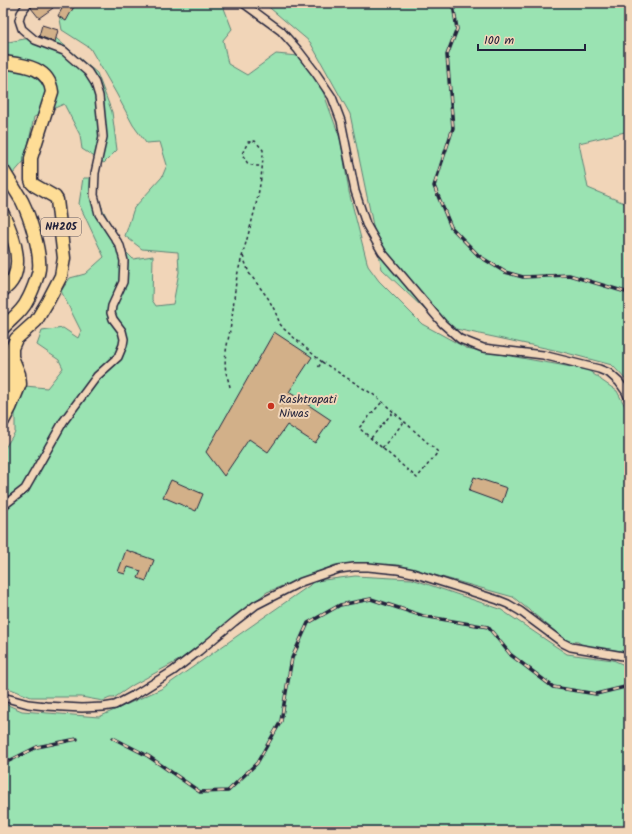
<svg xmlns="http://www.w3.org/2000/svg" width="632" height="834" viewBox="0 0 632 834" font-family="Kalam,sans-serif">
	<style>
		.green { fill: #9ae3b2; stroke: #5e8276 }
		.building { fill: #d2b089; stroke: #22223b }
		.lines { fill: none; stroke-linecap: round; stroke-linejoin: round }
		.street-casing { stroke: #22223b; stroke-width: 10 }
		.highway-casing { stroke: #22223b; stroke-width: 15 }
		.path { stroke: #22223b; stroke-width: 1.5; stroke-dasharray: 3 3; stroke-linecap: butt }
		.street { stroke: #f1d5b8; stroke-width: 7 }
		.highway { stroke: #fedd96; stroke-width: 12 }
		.rail-casing { stroke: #22223b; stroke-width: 3.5 }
		.rail { stroke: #f1d5b8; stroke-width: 2; stroke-dasharray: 6; stroke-linecap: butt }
		.poi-dot { fill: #c8321e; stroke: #f1d5b8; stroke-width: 1.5 }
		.labels { text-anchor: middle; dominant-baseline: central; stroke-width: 4; stroke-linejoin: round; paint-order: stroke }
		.shield { fill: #f1d5b8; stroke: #605860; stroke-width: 1 }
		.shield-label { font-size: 11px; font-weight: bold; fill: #22223b }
		.poi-label { font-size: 12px; fill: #22223b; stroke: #f1d5b8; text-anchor: start }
	</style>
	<rect width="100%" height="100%" fill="#f1d5b8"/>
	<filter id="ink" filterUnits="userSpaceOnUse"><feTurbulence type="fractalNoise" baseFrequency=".025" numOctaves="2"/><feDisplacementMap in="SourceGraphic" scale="8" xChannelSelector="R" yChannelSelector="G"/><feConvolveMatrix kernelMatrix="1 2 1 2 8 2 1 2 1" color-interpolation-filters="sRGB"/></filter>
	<g filter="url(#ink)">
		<!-- green -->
		<path class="green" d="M 67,3 L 222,3 L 232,29 L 223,40 L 228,64 L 247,75 L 276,54 L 298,56 L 321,86 L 341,141 L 349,192 L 368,266 L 379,281 L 422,324 L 466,348 L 588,370 L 596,376 L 598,376 L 601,380 L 617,391 L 629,414 L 629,652 L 584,646 L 578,642 L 567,641 L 513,597 L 399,565 L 335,565 L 267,592 L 181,659 L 133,685 L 114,698 L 110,698 L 103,701 L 81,697 L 31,697 L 3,686 L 3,451 L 15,432 L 15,397 L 25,386 L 47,388 L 63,368 L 59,360 L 37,345 L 42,331 L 63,328 L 78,338 L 81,331 L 61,291 L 70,278 L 85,274 L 104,257 L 79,204 L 83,178 L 90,178 L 103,210 L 123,249 L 133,259 L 153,256 L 152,300 L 156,306 L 173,304 L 179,272 L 178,252 L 142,249 L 125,236 L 134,208 L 162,177 L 167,165 L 160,142 L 146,143 L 133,125 L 116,93 L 90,48 L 62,30 L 59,14 Z
			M 264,3 L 629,3 L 629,131 L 579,143 L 588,188 L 629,205 L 629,383 L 612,365 L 559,351 L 442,326 L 382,269 L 350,114 L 310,42 Z
			M 51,34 L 97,73 L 112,112 L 117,150 L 104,163 L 82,149 L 80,135 L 64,104 L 34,117 L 25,160 L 12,175 L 3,174 L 3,43 Z
			M 355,576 L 412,579 L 500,609 L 567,654 L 613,660 L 629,667 L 629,831 L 3,831 L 3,703 L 22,711 L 99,717 L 163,688 L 257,622 L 316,581 Z"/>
		<!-- building -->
		<path class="building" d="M 33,3 L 50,3 L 53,8 L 39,18 L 31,8 Z
			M 65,3 L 76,3 L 66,21 L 58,16 Z
			M 42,25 L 58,30 L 55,42 L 39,36 Z
			M 274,332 L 312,357 L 289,392 L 331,420 L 315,443 L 287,425 L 268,452 L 249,439 L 224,476 L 206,452 Z
			M 474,477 L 507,488 L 502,503 L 469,491 Z
			M 171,480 L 203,494 L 196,511 L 163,497 Z
			M 126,550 L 154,560 L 146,581 L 138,578 L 141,571 L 128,567 L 125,574 L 118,572 Z"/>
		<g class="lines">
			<defs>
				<path id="street" d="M 243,3 L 281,31 L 298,50 L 315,72 L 332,97 L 341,121 L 355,191 L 366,224 L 382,252 L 443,324 L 460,339 L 483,348 L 543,355 L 599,369 L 609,373 L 619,382 L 626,392 L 629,399
					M 3,506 L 25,489 L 63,422 L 97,376 L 118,357 L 123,345 L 124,339 L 122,331 L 113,319 L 111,313 L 112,306 L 123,282 L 124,261 L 120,246 L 99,214 L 94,195 L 95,173 L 103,137 L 99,96 L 95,83 L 88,72 L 64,51 L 35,40 L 22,29 L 19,20 L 21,13 L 28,3
					M 3,697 L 28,704 L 46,706 L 82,708 L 103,707 L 115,705 L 136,694 L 173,671 L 199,651 L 234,622 L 256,605 L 301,582 L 339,569 L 354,567 L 368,567 L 398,570 L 413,573 L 498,600 L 508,604 L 520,611 L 563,643 L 571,647 L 629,657"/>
				<path id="highway" d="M 3,62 C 24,65 49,67 52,92 L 31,158 L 31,180 L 32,183 L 34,185 L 55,197 L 57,200 L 64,258 L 61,276 L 48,301 L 36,321 L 16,339 L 12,348 L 12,357 L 19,374 L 20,384 L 10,408 L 3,421
					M 3,170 C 9,180 16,191 22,201 C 30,217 41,252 39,269 C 38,277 31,294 27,301 C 22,312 11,319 3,328
					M 3,214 C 14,236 28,273 3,290
					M 3,364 C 10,379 11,385 3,399"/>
			</defs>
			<!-- street casing -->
			<use href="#street" class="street-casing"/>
			<!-- highway casing -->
			<use href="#highway" class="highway-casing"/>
			<!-- path -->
			<path class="path" d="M 243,256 L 249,273 L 268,298 L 275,311 L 280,324 L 284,329 L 322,362 L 317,369
				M 322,362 L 377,397 L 438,452 L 417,478 L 359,428 L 382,402
				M 230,387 C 229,382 227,377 226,372 C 223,356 229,339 231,324 C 234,307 234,289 238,272 C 248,232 263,192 263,150 L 255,141 L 248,142 L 242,154 L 248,164 L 256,166 L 262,166
				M 371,438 L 393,412
				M 382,448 L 404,422"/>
			<!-- street -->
			<use href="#street" class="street"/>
			<!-- highway -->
			<use href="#highway" class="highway"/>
			<defs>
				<path id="rail" d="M 451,3 L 453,5 L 457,29 L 447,55 L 453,128 L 434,186 L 451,227 L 479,256 L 505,272 L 523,277 L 569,275 L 629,293
					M 113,738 L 148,756 L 200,792 L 228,791 L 257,763 L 281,721 L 292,658 L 308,623 L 340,605 L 371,599 L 423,616 L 488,627 L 511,655 L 553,687 L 596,694 L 629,686
					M 3,764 L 37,747 L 77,739"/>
			</defs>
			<!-- rail casing -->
			<use href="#rail" class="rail-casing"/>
			<!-- rail -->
			<use href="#rail" class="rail"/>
		</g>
	</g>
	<!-- markers -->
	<circle class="poi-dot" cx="271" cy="406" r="4"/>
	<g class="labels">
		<!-- shield labels -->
		<rect class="shield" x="41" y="218" width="40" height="18" rx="3"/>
		<g class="shield-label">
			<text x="61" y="227">NH205</text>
		</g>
		<!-- poi labels -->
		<g class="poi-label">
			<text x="279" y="399">Rashtrapati<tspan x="279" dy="14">Niwas</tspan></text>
		</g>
	</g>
	<!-- margin -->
	<rect width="632" height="834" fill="none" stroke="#f1d5b8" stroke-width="16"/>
	<rect x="8" y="8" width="616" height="818" fill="none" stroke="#22223b" stroke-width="1.5" filter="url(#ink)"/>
	<!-- scale -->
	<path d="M478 44v6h107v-6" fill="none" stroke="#22223b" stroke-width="2"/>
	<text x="484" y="44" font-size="12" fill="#22223b" stroke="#f1d5b8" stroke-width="3" paint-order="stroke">100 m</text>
</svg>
